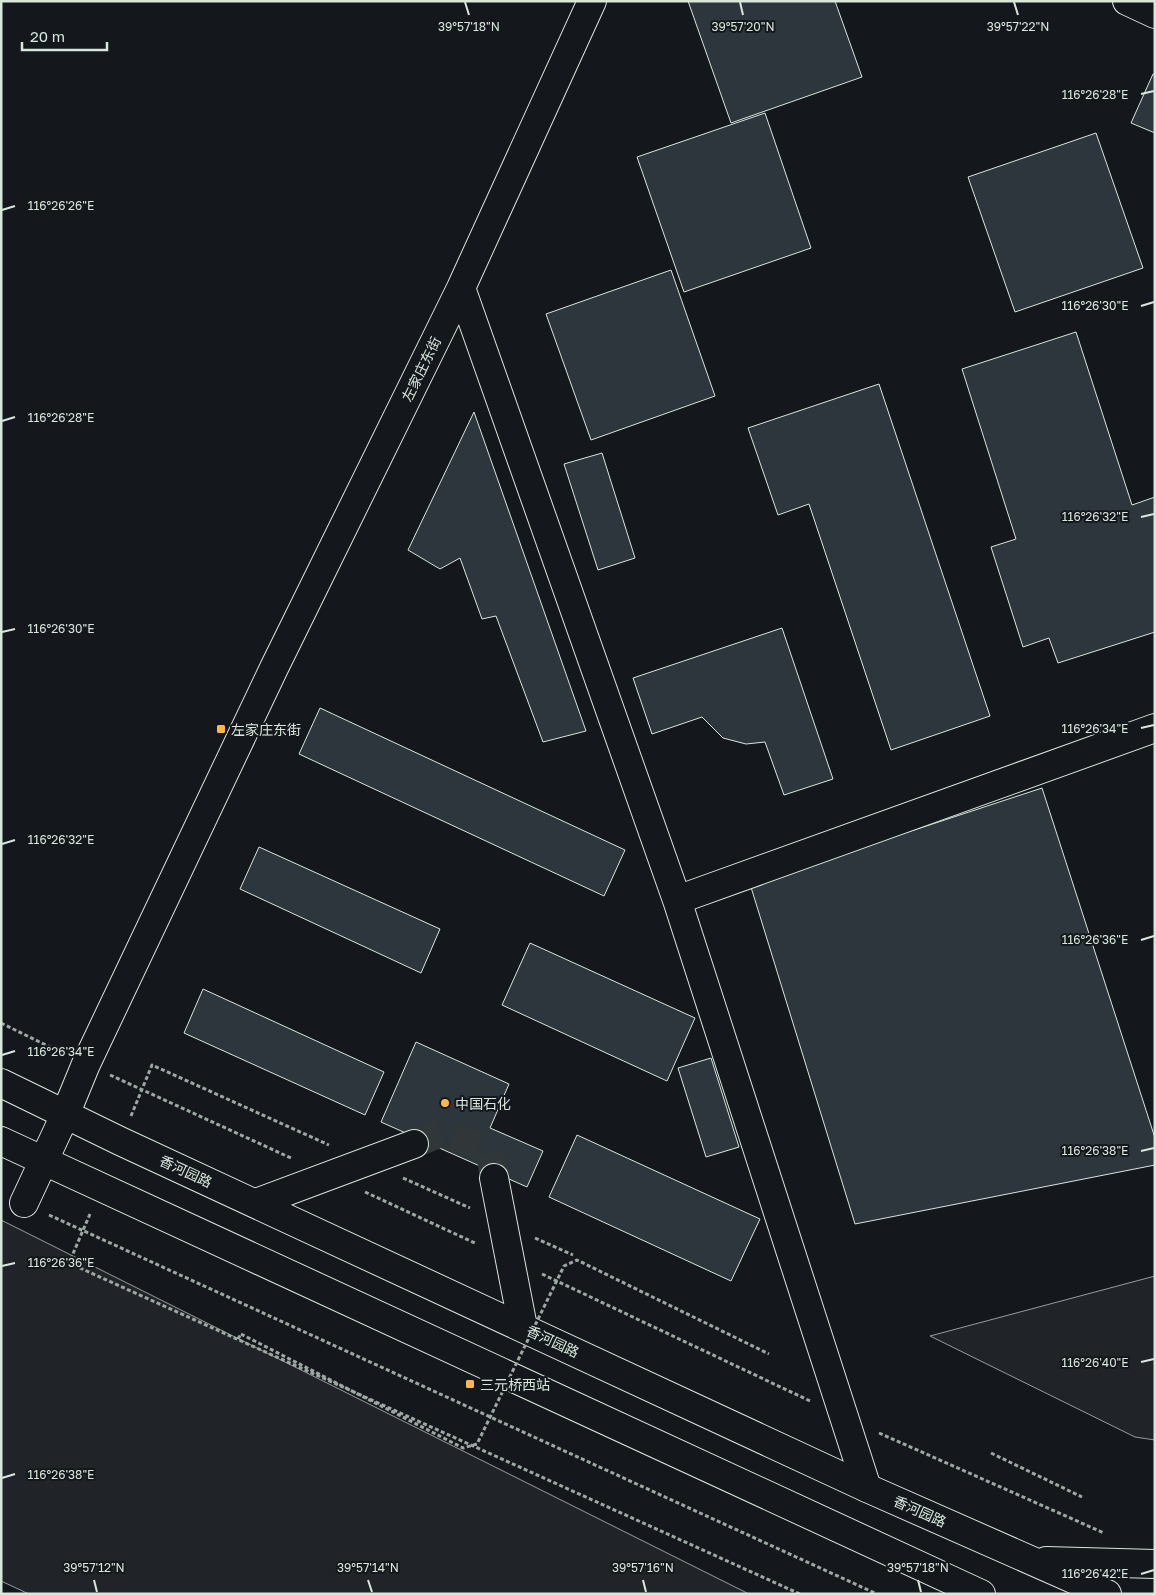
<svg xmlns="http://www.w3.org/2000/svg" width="1156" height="1595" viewBox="0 0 1156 1595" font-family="'Golos Text','Noto Sans SC',sans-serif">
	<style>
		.green { fill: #202428; stroke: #939e99 }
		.building { fill: #2c363c; stroke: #d8e6dc }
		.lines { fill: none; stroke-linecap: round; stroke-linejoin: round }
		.minor-tunnel { stroke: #313739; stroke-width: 28; stroke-dasharray: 28 14; stroke-linecap: butt }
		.minor-casing { stroke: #d8e6dc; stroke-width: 30 }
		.highway-casing { stroke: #d8e6dc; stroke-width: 30 }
		.path { stroke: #9da8a2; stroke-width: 3; stroke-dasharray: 4 2.5; stroke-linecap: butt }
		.minor { stroke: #14181c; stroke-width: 28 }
		.highway { stroke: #14181c; stroke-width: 28 }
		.path-bridge { stroke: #9da8a2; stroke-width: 3; stroke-dasharray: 4 2.5; stroke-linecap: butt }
		.ticks { fill: none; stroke: #d8e6dc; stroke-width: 2 }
		.poi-dot { fill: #ffb74d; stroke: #14181c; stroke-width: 2 }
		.labels { text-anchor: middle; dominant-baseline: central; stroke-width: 4; stroke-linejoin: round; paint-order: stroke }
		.street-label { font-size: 14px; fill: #d8e6dc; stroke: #14181c }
		.poi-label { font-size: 14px; fill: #d8e6dc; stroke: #14181c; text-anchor: start }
		.ticks-label { font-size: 12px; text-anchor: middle; fill: #d8e6dc; stroke: #14181c; stroke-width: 4; stroke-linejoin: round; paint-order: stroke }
	</style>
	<rect width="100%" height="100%" fill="#14181c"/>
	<!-- green -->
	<path class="green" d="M 1,1220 L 749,1594 L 29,1594 L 1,1581 Z
		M 1155,1276 L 1155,1440 L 1135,1437 L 930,1336 Z"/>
	<!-- building -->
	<path class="building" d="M 688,1 L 835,1 L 862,77 L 731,123 Z
		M 1153,74 L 1155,74 L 1155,133 L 1131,123 Z
		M 765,113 L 811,248 L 684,292 L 637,157 Z
		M 1096,133 L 1143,268 L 1015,312 L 968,177 Z
		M 671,270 L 715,396 L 591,440 L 546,314 Z
		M 1076,332 L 1132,505 L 1155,497 L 1155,632 L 1058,663 L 1049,638 L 1023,647 L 991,547 L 1016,539 L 962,369 Z
		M 879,384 L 990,716 L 891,750 L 809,504 L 778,515 L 748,428 Z
		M 474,412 L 586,731 L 543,742 L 496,616 L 482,619 L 460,558 L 440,569 L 408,550 Z
		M 602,453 L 635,558 L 598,570 L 564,464 Z
		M 782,628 L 833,779 L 784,795 L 765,742 L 746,744 L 723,738 L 702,717 L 652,734 L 633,678 Z
		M 320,708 L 625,850 L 604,896 L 299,754 Z
		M 1042,788 L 1155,1138 L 1155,1165 L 855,1224 L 750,884 Z
		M 259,847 L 440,929 L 421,973 L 240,889 Z
		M 530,943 L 695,1018 L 667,1081 L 502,1005 Z
		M 203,989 L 384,1072 L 365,1115 L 184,1033 Z
		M 416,1042 L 509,1084 L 490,1128 L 543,1151 L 527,1187 L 381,1122 Z
		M 711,1058 L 739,1147 L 706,1157 L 678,1068 Z
		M 577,1135 L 760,1219 L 731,1281 L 549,1197 Z"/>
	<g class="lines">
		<!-- minor-tunnel -->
		<path class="minor-tunnel" d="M 414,1144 L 444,1132 L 490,1152 L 494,1178"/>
		<defs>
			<path id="minor" d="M 1127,1 L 1155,14
				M 461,288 L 677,900 L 867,1488
				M 677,900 L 1155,728
				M 494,1178 L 523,1327
				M 24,1203 L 65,1115 L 86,1064 L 274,668 L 461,288 L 592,1
				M 256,1203 L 414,1144"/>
			<path id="highway" d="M 1,1083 L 120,1141 L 867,1488 L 1107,1594
				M 1,1141 L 981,1594
				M 1046,1561 L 1155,1564"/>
		</defs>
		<!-- minor casing -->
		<use href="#minor" class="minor-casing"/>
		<!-- highway casing -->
		<use href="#highway" class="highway-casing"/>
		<!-- path -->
		<path class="path" d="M 1,1023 L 62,1053
			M 110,1075 L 291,1158
			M 131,1116 L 152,1065 L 329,1145
			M 403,1178 L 470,1208
			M 365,1192 L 477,1244
			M 90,1214 L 69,1263 L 800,1594
			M 49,1215 L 877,1594
			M 535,1238 L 573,1255
			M 542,1274 L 810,1401
			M 238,1339 L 241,1334
			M 879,1433 L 1104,1533
			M 991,1453 L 1082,1497"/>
		<!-- minor -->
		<use href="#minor" class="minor"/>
		<!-- highway -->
		<use href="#highway" class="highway"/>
		<!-- path-bridge -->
		<path class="path-bridge" d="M 241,1334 L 463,1448 L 477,1444 L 564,1266 L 577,1260 L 769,1354"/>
	</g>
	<!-- ticks -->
	<path class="ticks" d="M 465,2 L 469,15M 740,2 L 743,15M 1014,2 L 1018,15M 1141,94 L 1154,91M 2,210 L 15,206M 1141,306 L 1154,302M 2,421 L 15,417M 1141,517 L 1154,514M 2,632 L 15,629M 1141,728 L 1154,725M 2,844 L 15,840M 1141,940 L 1154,936M 2,1055 L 15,1051M 1141,1151 L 1154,1148M 2,1266 L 15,1263M 1141,1362 L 1154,1359M 2,1478 L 15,1474M 1141,1574 L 1154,1570M 94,1580 L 97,1592M 368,1580 L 372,1592M 643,1580 L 646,1592M 918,1580 L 921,1592"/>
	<!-- markers -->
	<g class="poi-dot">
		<rect x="216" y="724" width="10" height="10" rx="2.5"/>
		<circle cx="445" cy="1103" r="5"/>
		<rect x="465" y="1379" width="10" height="10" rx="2.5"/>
	</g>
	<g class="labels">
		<!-- street labels -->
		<g class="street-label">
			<text transform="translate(421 369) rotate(-64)">左家庄东街</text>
			<text transform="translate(186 1171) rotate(25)">香河园路</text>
			<text transform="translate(553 1341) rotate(25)">香河园路</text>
			<text transform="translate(920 1511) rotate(24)">香河园路</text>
		</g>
		<!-- poi labels -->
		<g class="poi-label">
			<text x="231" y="729">左家庄东街</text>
			<text x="455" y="1103">中国石化</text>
			<text x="480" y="1384">三元桥西站</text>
		</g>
	</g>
	<g class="ticks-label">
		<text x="469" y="31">39°57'18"N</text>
		<text x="743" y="31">39°57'20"N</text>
		<text x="1018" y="31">39°57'22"N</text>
		<text x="1095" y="99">116°26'28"E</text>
		<text x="61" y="210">116°26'26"E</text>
		<text x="1095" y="310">116°26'30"E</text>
		<text x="61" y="422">116°26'28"E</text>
		<text x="1095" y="521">116°26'32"E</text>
		<text x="61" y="633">116°26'30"E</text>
		<text x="1095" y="733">116°26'34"E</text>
		<text x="61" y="844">116°26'32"E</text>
		<text x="1095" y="944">116°26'36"E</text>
		<text x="61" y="1056">116°26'34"E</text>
		<text x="1095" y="1155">116°26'38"E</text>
		<text x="61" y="1267">116°26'36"E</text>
		<text x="1095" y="1367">116°26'40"E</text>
		<text x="61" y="1479">116°26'38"E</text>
		<text x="94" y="1572">39°57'12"N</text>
		<text x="368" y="1572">39°57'14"N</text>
		<text x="643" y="1572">39°57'16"N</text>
		<text x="918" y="1572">39°57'18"N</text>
		<text x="1095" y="1578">116°26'42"E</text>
	</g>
	<!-- border -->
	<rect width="1156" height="1595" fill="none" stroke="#d8e6dc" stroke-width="5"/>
	<!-- scale -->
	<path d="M22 42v8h85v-8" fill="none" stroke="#d8e6dc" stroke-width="2.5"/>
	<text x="30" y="42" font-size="15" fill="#d8e6dc" stroke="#14181c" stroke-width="4" paint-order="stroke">20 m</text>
</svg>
